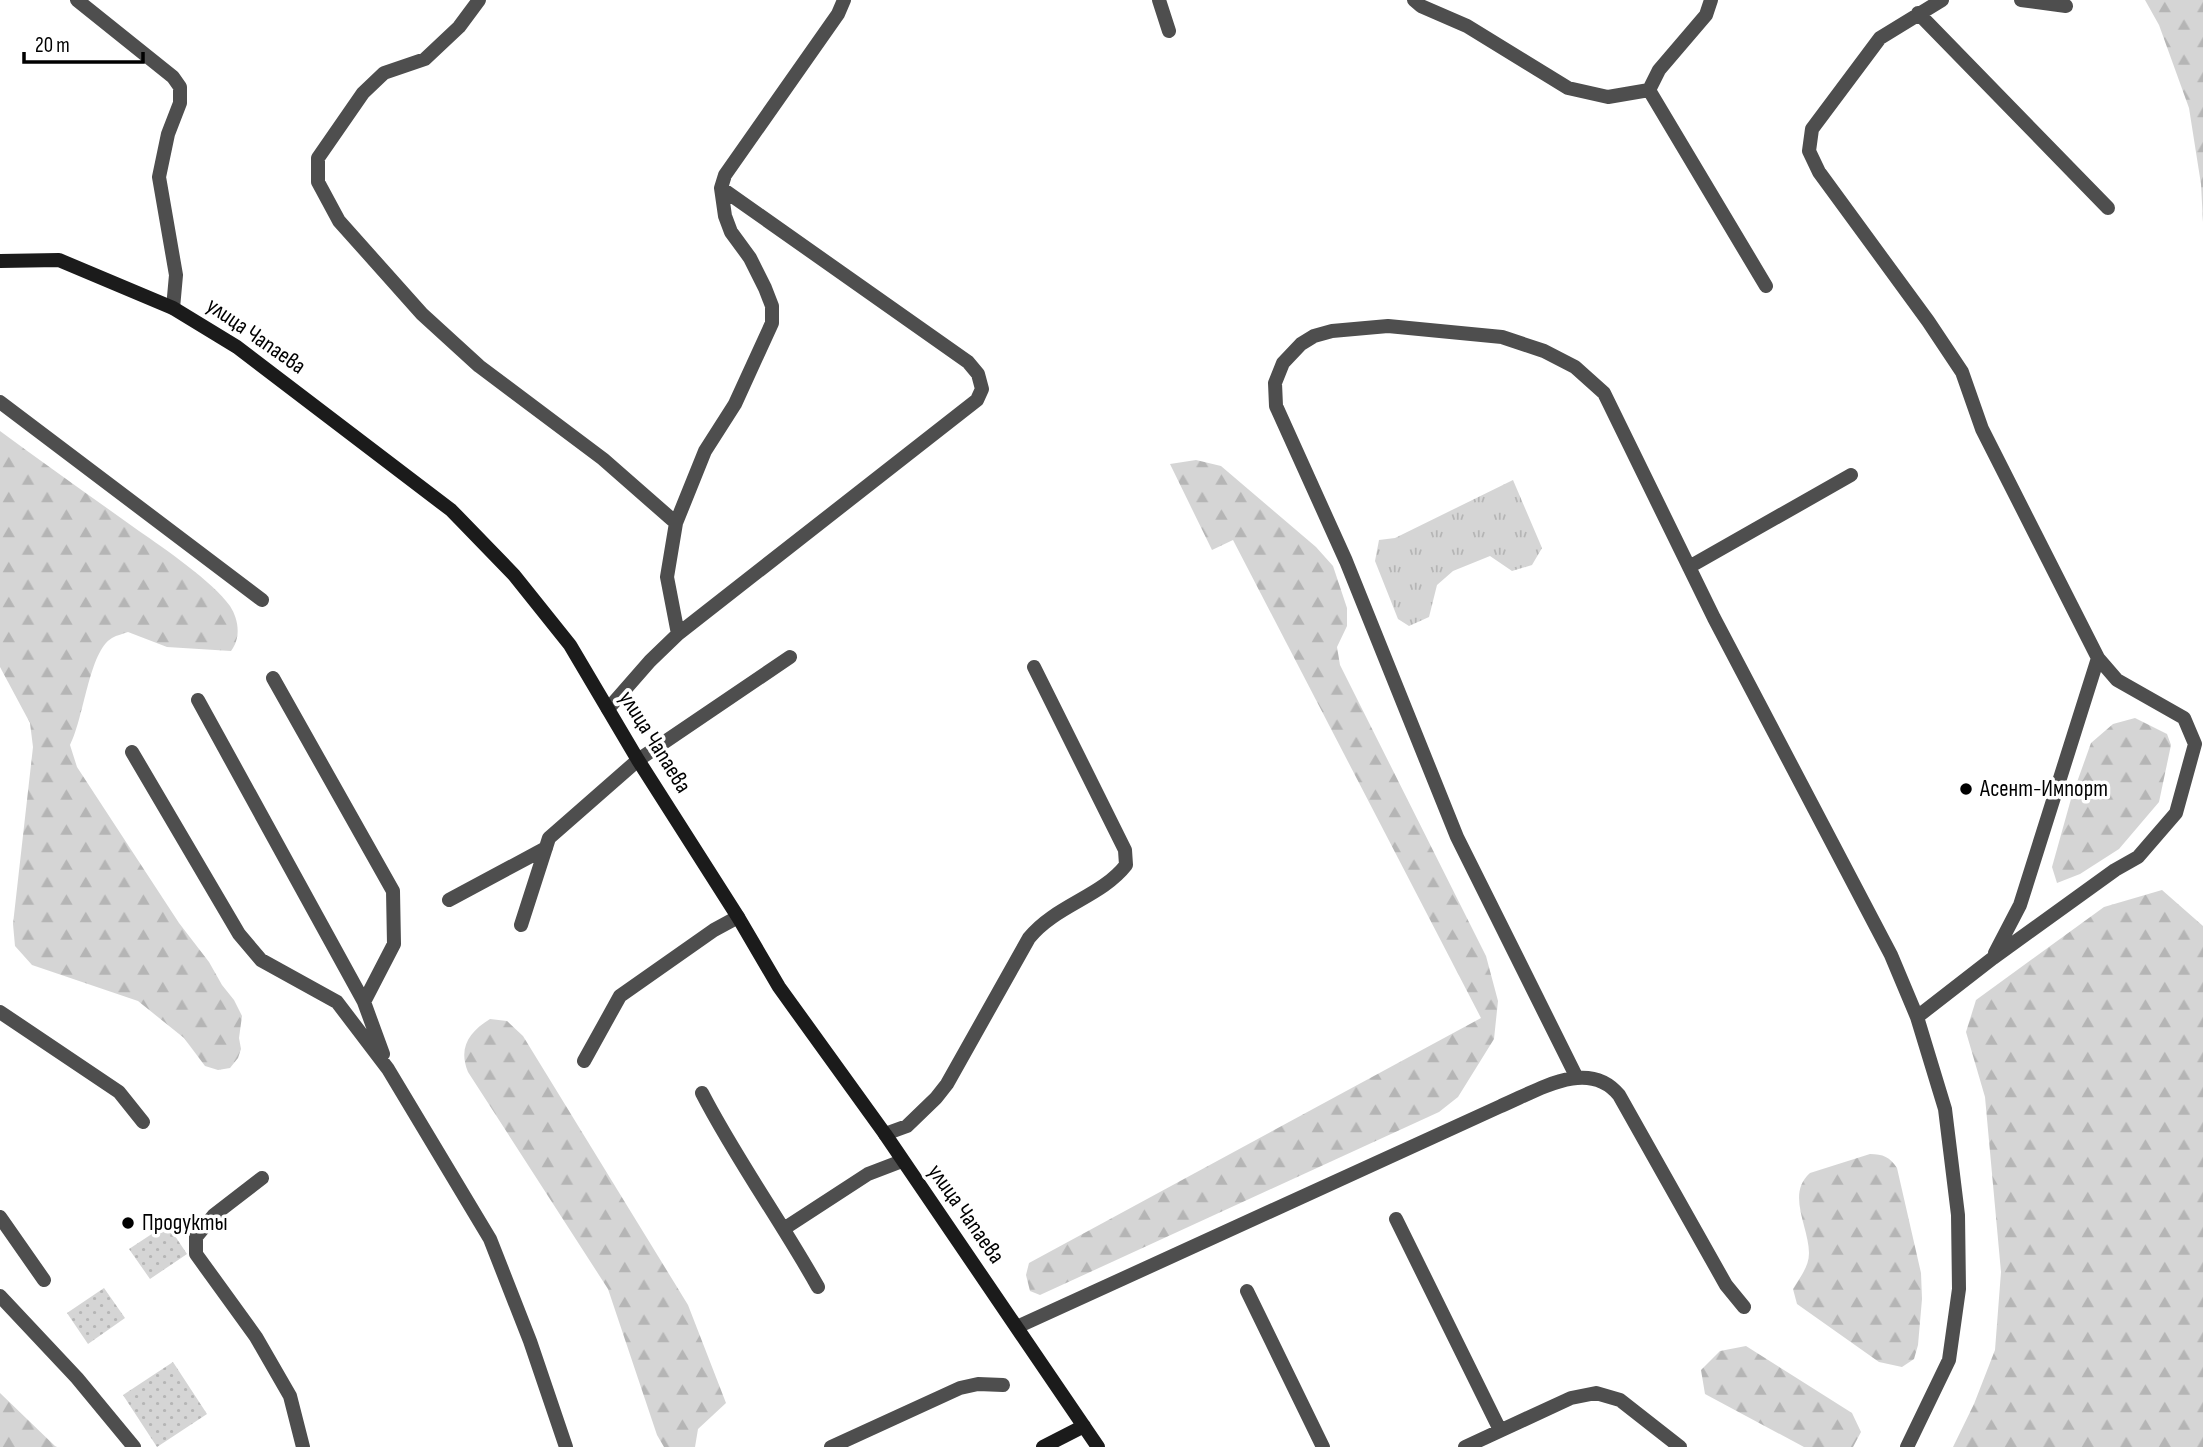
<svg xmlns="http://www.w3.org/2000/svg" width="2203" height="1447" viewBox="0 0 2203 1447" font-family="'Sofia Sans Condensed',sans-serif">
	<style>
		.grass { fill: url(#grass-tufts) }
		.forest { fill: url(#forest-firs) }
		.park { fill: url(#park-dots) }
		.lines { fill: none; stroke-linecap: round; stroke-linejoin: round }
		.lane { stroke: #4e4e4e; stroke-width: 14 }
		.secondary { stroke: #1b1b1b; stroke-width: 14 }
		.poi-dot { fill: #000; stroke: #fff; stroke-width: 2.5 }
		.labels { text-anchor: middle; dominant-baseline: central; stroke-width: 7; stroke-linejoin: round; paint-order: stroke }
		.street-label { font-size: 23px; fill: #000; stroke: #fff }
		.poi-label { font-size: 23px; fill: #000; stroke: #fff; text-anchor: start }
	</style>
	<defs>
		<pattern id="grass-tufts" width="24" height="20" patternUnits="userSpaceOnUse" patternTransform="scale(1.75)"><rect width="24" height="20" fill="#d5d5d5"/><path d="M3 7l-1-3M5 7V3M7 7l1-3M15 17l-1-3M17 17v-4M19 17l1-3" fill="none" stroke="#b5b5b5"/></pattern>
		<pattern id="forest-firs" width="22" height="20" patternUnits="userSpaceOnUse" patternTransform="scale(1.75)"><rect width="22" height="20" fill="#d5d5d5"/><path d="M5 1l3.5 6h-7zM16 11l3.5 6h-7z" fill="#b5b5b5"/></pattern>
		<pattern id="park-dots" width="8" height="8" patternUnits="userSpaceOnUse" patternTransform="scale(1.75)"><rect width="8" height="8" fill="#d5d5d5"/><path d="M2 2h.1M6 6h.1" fill="none" stroke="#b5b5b5" stroke-width="1.8" stroke-linecap="round"/></pattern>
	</defs>
	<rect width="100%" height="100%" fill="#fff"/>
	<!-- grass -->
	<path class="grass" d="M 1513,480 L 1542,548 L 1532,565 L 1512,571 L 1490,556 L 1453,571 L 1437,585 L 1429,617 L 1409,626 L 1398,619 L 1375,561 L 1379,540 L 1395,538 Z"/>
	<!-- forest -->
	<path class="forest" d="M 2145,0 L 2203,0 L 2203,222 L 2201,184 L 2189,108 L 2159,25 Z
		M 0,431 C 46,465 93,498 139,531 C 165,549 212,581 230,606 C 239,620 241,638 231,651 L 167,647 L 128,632 C 123,634 117,635 112,638 C 89,651 84,719 70,745 L 77,767 L 179,923 L 209,962 L 222,985 L 234,1000 L 242,1016 L 239,1038 L 241,1049 L 238,1058 L 230,1068 L 218,1070 L 205,1066 L 184,1038 L 138,1001 L 32,965 L 15,946 L 13,924 L 33,747 L 30,723 L 0,667 Z
		M 1196,460 L 1221,466 L 1316,547 L 1333,566 L 1347,608 L 1347,626 L 1337,647 L 1340,665 L 1486,956 L 1498,1001 L 1494,1039 L 1458,1097 L 1439,1112 L 1040,1295 L 1030,1291 L 1026,1275 L 1029,1263 L 1481,1018 L 1233,540 L 1212,550 L 1170,464 Z
		M 2135,718 L 2167,734 L 2171,745 L 2159,802 L 2119,849 L 2080,874 L 2057,883 L 2052,867 L 2071,799 L 2091,743 L 2113,724 Z
		M 2162,890 L 2203,926 L 2203,1447 L 1953,1447 L 1974,1404 L 1995,1350 L 2001,1272 L 1985,1097 L 1966,1032 L 1976,1000 L 2104,907 Z
		M 490,1019 L 507,1021 L 523,1036 L 688,1305 L 726,1403 L 698,1429 L 695,1447 L 664,1447 L 657,1435 L 608,1289 L 468,1072 C 458,1048 469,1032 490,1019 Z
		M 1870,1154 C 1883,1154 1890,1157 1897,1168 L 1921,1273 L 1922,1299 L 1918,1345 L 1914,1359 L 1902,1367 L 1879,1362 L 1797,1304 L 1793,1289 C 1800,1277 1809,1267 1809,1253 C 1809,1227 1786,1194 1810,1173 Z
		M 1746,1346 L 1852,1413 L 1861,1432 L 1853,1447 L 1804,1447 L 1705,1394 L 1701,1370 L 1720,1351 Z
		M 0,1393 L 55,1446 L 57,1447 L 0,1447 Z"/>
	<!-- park -->
	<path class="park" d="M 167,1224 L 187,1254 L 150,1279 L 129,1249 Z
		M 104,1288 L 125,1318 L 88,1344 L 67,1313 Z
		M 173,1362 L 207,1414 L 157,1447 L 123,1395 Z"/>
	<g class="lines">
		<!-- lane -->
		<path class="lane" d="M 77,0 L 173,77 L 180,87 L 180,103 L 168,134 L 159,177 L 176,275 L 173,308
			M 479,0 L 459,27 L 425,59 L 384,73 L 363,93 L 318,158 L 318,182 L 339,221 L 422,314 L 479,366 L 603,459 L 676,523
			M 1159,0 L 1169,31
			M 1414,0 L 1421,6 L 1467,26 L 1568,88 L 1608,97 L 1649,90 L 1766,286
			M 2021,0 L 2066,6
			M 1918,13 L 2108,208
			M 1649,90 L 1659,70 L 1706,15 L 1711,0
			M 0,402 L 262,600
			M 1689,567 L 1851,475
			M 678,634 L 977,400 L 982,389 L 978,374 L 968,362 L 721,188
			M 273,678 L 393,891 L 394,944 L 364,1002
			M 198,700 L 364,1002 L 383,1054
			M 608,709 L 650,661 L 678,634 L 667,577 L 676,523 L 705,451 L 735,404 L 772,323 L 772,306 L 765,288 L 750,258 L 731,232 L 725,216 L 721,188 L 725,175 L 838,14 L 844,0
			M 132,752 L 239,934 L 261,960 L 337,1002 L 388,1069 L 490,1239 L 530,1341 L 566,1447
			M 449,900 L 546,848
			M 521,925 L 549,838 L 638,760 L 790,657
			M 1995,953 L 2020,905 L 2098,658
			M 0,1012 L 119,1092 L 143,1122
			M 1917,1017 L 1993,958 L 2115,870 L 2138,857 L 2176,813 L 2195,744 L 2184,718 L 2117,680 L 2098,658 L 1982,429 L 1962,372 L 1928,321 L 1819,172 L 1809,151 L 1812,129 L 1880,38 L 1942,0
			M 584,1061 L 620,996 L 714,930 L 738,917
			M 1577,1078 L 1457,837 L 1346,561 L 1276,406 L 1275,383 L 1283,363 L 1301,344 L 1314,336 L 1332,331 L 1388,326 L 1502,337 L 1544,351 L 1575,367 L 1604,393 L 1714,618 L 1891,955 L 1917,1017 L 1945,1109 L 1958,1215 L 1959,1289 L 1949,1360 L 1907,1447
			M 702,1093 C 736,1159 781,1221 818,1287
			M 885,1134 L 907,1126 L 936,1098 L 947,1084 L 1029,938 C 1056,905 1101,897 1126,865 L 1125,850 L 1034,667
			M 262,1178 L 214,1215 L 196,1237 L 196,1254 L 256,1337 L 290,1396 L 303,1447
			M 0,1217 L 44,1280
			M 1396,1219 L 1500,1430
			M 785,1228 L 868,1174 L 902,1161
			M 1247,1291 L 1323,1447
			M 0,1296 L 77,1378 L 134,1447
			M 1017,1327 L 1501,1106 C 1537,1091 1588,1057 1619,1095 L 1726,1285 L 1744,1307
			M 831,1447 L 960,1388 L 978,1384 L 1003,1385
			M 1465,1447 L 1571,1398 L 1596,1393 L 1620,1400 L 1680,1447"/>
		<!-- secondary -->
		<path class="secondary" d="M 0,261 L 59,260 L 173,308 L 237,347 L 451,510 L 514,575 L 570,645 L 638,760 L 738,917 L 779,987 L 885,1134 L 1098,1447
			M 1043,1447 L 1084,1426"/>
	</g>
	<!-- markers -->
	<g class="poi-dot">
		<circle cx="1966" cy="789" r="7"/>
		<circle cx="128" cy="1223" r="7"/>
	</g>
	<g class="labels">
		<!-- street labels -->
		<g class="street-label">
			<text transform="translate(256 336) rotate(35)">улица Чапаева</text>
			<text transform="translate(655 742) rotate(58)">улица Чапаева</text>
			<text transform="translate(966 1214) rotate(55)">улица Чапаева</text>
		</g>
		<!-- poi labels -->
		<g class="poi-label">
			<text x="1980" y="789">Асент-Импорт</text>
			<text x="142" y="1223">Продукты</text>
		</g>
	</g>
	<!-- scale -->
	<path d="M24 52v10h119v-10" fill="none" stroke="#000000" stroke-width="3.5"/>
	<text x="35" y="52" font-size="21" fill="#000000" stroke="#ffffff" stroke-width="5" paint-order="stroke">20 m</text>
</svg>
